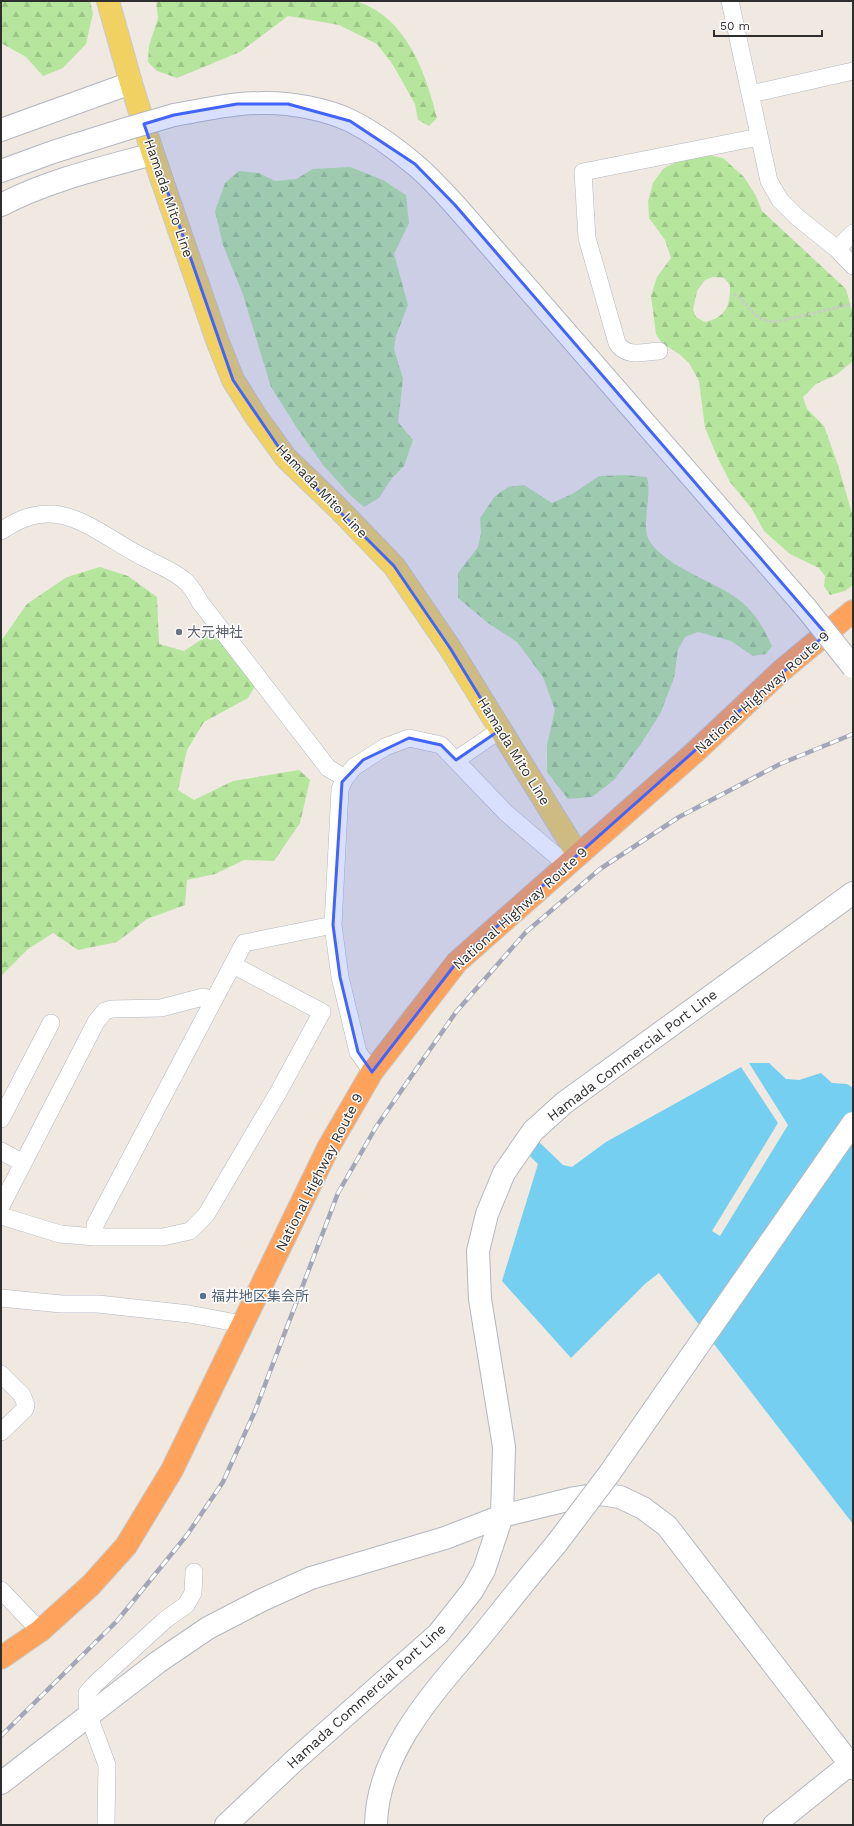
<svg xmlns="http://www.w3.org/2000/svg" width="854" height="1826" viewBox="0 0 854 1826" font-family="'Work Sans','Noto Sans JP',sans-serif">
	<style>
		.forest { fill: url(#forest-firs); fill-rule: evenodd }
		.water { fill: #75cff0 }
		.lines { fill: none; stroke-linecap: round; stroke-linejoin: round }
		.street-casing { stroke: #b4b7c1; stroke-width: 18 }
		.secondary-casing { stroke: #b4b7c1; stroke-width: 24 }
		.primary-casing { stroke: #c9c9c9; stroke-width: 24 }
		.highway-casing { stroke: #c9c9c9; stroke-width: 24 }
		.path { stroke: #c9c9c9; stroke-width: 2.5; stroke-dasharray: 3 2; stroke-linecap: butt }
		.street { stroke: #fff; stroke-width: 17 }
		.secondary { stroke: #fff; stroke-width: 22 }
		.primary { stroke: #f2d163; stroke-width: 22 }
		.highway { stroke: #ffa35c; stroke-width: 22 }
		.rail-casing { stroke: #a3a6b8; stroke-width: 4.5 }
		.rail { stroke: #fff; stroke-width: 3; stroke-dasharray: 9; stroke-linecap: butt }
		.secondary-bridge-casing { stroke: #b4b7c1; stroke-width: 24; stroke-linecap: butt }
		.secondary-bridge { stroke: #fff; stroke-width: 22 }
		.marked { fill: #4264fb; fill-opacity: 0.2; stroke: #4264fb; stroke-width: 3; stroke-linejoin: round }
		.worship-dot { fill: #6b7280; stroke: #fff; stroke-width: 1.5 }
		.service-dot { fill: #5c6f8a; stroke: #fff; stroke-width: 1.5 }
		.labels { text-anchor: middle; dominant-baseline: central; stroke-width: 3; stroke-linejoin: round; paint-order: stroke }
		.street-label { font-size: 14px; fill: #2e2e2e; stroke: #fff }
		.worship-label { font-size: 14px; fill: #5b616d; stroke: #fff; text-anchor: start }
		.service-label { font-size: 14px; fill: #4e5e75; stroke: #fff; text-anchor: start }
	</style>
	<defs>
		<pattern id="forest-firs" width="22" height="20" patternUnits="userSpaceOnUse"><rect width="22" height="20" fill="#b6e59e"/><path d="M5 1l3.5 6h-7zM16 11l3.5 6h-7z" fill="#9dc588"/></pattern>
	</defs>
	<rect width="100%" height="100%" fill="#efe9e1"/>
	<!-- forest -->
	<path class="forest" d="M 1,1 L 90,1 L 93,13 L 86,44 L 63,68 L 43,76 L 26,57 L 1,43 Z
		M 156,1 L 355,1 C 405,15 426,72 437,118 L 429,126 L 418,120 L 415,104 L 393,65 L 377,44 L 339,25 L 288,16 L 240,52 L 177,78 L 157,71 L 148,62 L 149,46 L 158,18 Z
		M 703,154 L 723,158 L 744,177 L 756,196 L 762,211 L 846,289 L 853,314 L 853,361 L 836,375 L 816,384 L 803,397 L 807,409 L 824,426 L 838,465 L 853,517 L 853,585 L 845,591 L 830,595 L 824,586 L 825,576 L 819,568 L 790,554 L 764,531 L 752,509 L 730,482 L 716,454 L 705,428 L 699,381 L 689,363 L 679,354 L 662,343 L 656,334 L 651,296 L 657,277 L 671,258 L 665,240 L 649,218 L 648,201 L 653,183 L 663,169 L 680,160 ZM 713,277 L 724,278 L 730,285 C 730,305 727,317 705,322 L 696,317 L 693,310 L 697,291 L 705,280 Z
		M 350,167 L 383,180 L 406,195 L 409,223 L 394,254 L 408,305 L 396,336 L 394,349 L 403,379 L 398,422 L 413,440 L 404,466 L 392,478 L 379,498 L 364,507 L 351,496 L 323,465 L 297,428 L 271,387 L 242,292 L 223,245 L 215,211 L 225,183 L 239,171 L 259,173 L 275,181 L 296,179 L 313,169 Z
		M 626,475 L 647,477 C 652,495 642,523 648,538 C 661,565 714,581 738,599 C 755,612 763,627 772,646 L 766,654 L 753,656 L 731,641 L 698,632 L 685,637 L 678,650 L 674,678 L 660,714 L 641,744 L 614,780 L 592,797 L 568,799 L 547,772 L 547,745 L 555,710 L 543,677 L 517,642 L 488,623 L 458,598 L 458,573 L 478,547 L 481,533 L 480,518 L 495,496 L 508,487 L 524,485 L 552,503 L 574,493 L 599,476 Z
		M 100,567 L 128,576 L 157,597 L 159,644 L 184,651 L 216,630 L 256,684 L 248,698 L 204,722 L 187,750 L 178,790 L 194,800 L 233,781 L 299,770 L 310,780 L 300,823 L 274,861 L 244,860 L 215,874 L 187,880 L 185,905 L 147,919 L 117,942 L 78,950 L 53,933 L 28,949 L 1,976 L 1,641 L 27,604 L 67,577 Z"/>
	<!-- water -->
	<path class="water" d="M 749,1063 L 769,1063 L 786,1079 L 799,1080 L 821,1073 L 832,1083 L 847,1084 L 853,1088 L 853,1524 L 659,1273 L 646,1283 L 571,1358 L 502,1281 L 538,1164 L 527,1153 L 538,1141 L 563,1165 L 572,1167 L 606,1142 L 741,1067 L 778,1123 L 712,1231 L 720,1236 L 788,1125 Z"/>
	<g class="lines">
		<defs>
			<path id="street" d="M 730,1 L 769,181 L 780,200 L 797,217 L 837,249 L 853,266
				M 751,94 L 853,71
				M 837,249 L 853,233
				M 659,351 C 644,352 626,358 617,343 L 587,238 L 583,172 L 759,137
				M 1,531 C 16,521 30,514 49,514 C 80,513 117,545 145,558 C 158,565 172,570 184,580 C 191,585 196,595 200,602 L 328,768 L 345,778
				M 456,760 L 500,730
				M 372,1072 L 358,1052 L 340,977 L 333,925 L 340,789 L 345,778 L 354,767 L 385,747 L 409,738 L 441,745 L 506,813 L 567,865
				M 1,1119 L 51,1023
				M 1,1151 L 23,1163
				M 1,1206 L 96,1022 L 105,1011 L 112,1009 L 161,1008 L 203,997 L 214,1000
				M 1,1216 L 60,1234 L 95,1237 L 163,1237 L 190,1231 L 206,1215 L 279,1091 L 322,1012 L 233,965
				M 95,1237 L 95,1225 L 244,943 L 333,925
				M 1,1298 L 61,1304 L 98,1304 L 189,1314 L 242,1324
				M 1,1374 L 22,1395 L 26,1405 L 25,1409 L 1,1432
				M 1,1590 L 40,1631
				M 106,1825 L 107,1765 L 88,1714 L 87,1693 L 95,1684 L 165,1620 L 186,1605 L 193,1593 L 194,1572"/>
			<path id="secondary" d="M 174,115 C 203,110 232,103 261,103 C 289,102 326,109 351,121 C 373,132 395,148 414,164 C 429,176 442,191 455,205 L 806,608
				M 1,130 L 131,83
				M 1,171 L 53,152 L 126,129
				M 1,205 C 49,180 102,168 153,154
				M 1,1783 L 158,1662 L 208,1628 L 262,1600 L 311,1578 L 445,1538 L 502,1516 L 575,1498 L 600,1494 L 620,1497 L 643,1508 L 667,1526 L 853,1768
				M 226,1825 L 295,1760 L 438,1634 L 472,1591 L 484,1570 L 502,1516 L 504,1447 L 480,1299 L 478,1251 L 487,1214 L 504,1173 L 533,1131 L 564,1103 L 853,893
				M 376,1825 C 377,1752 434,1692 478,1640 C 504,1608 530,1575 557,1543
				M 774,1825 L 850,1764"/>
			<path id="primary" d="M 108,1 L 131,83 L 153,154 L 217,340 L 233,380 L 255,415 L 286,458 L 338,508 L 394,566 L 450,648 L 578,855"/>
			<path id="highway" d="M 1,1658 L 40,1631 L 91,1585 L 126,1546 L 172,1470 L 328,1148 L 372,1072 L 457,962 L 695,752 L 781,671 L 853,611"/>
		</defs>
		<!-- street casing -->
		<use href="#street" class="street-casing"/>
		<!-- secondary casing -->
		<use href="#secondary" class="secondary-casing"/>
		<!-- primary casing -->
		<use href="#primary" class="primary-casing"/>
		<!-- highway casing -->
		<use href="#highway" class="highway-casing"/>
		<!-- path -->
		<path class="path" d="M 734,294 C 753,306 749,319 775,322 L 853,304"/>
		<!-- street -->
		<use href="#street" class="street"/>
		<!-- secondary -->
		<use href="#secondary" class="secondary"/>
		<!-- primary -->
		<use href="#primary" class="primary"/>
		<!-- highway -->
		<use href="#highway" class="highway"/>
		<defs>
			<path id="rail" d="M 1,1736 L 117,1621 L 187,1535 L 223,1482 L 255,1411 L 338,1193 L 376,1127 L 456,1012 L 526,932 L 600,869 L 679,817 L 780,764 L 853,734"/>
		</defs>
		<!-- rail casing -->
		<use href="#rail" class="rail-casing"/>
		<!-- rail -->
		<use href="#rail" class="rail"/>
		<defs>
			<path id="secondary-bridge" d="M 126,129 L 174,115
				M 806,608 L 853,667
				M 557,1543 L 609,1474 L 853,1123"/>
		</defs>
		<!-- secondary-bridge casing -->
		<use href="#secondary-bridge" class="secondary-bridge-casing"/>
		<!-- secondary-bridge -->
		<use href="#secondary-bridge" class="secondary-bridge"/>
	</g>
	<!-- marked area -->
	<path class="marked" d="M 237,104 L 288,104 L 350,121 L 415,164 L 455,205 L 826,634 L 457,962 L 372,1072 L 358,1052 L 340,977 L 333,925 L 342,782 L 363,760 L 409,738 L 441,745 L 456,760 L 500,730 L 450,648 L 394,566 L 286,458 L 233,380 L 144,124 L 174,115 Z"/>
	<!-- markers -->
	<circle class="worship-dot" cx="179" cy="632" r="4"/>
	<circle class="service-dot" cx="203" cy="1296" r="4"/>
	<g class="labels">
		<!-- street labels -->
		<g class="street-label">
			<text transform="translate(169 198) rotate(71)">Hamada Mito Line</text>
			<text transform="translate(322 491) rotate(46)">Hamada Mito Line</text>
			<text transform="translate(762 692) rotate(-42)">National Highway Route 9</text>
			<text transform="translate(514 751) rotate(58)">Hamada Mito Line</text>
			<text transform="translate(520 908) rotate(-42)">National Highway Route 9</text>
			<text transform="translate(632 1055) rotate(-37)">Hamada Commercial Port Line</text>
			<text transform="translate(319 1172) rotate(-63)">National Highway Route 9</text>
			<text transform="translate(366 1696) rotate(-42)">Hamada Commercial Port Line</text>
		</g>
		<!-- worship labels -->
		<g class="worship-label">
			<text x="187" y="632">大元神社</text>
		</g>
		<!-- service labels -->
		<g class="service-label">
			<text x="211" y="1296">福井地区集会所</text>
		</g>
	</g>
	<!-- border -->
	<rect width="854" height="1826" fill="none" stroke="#2e2e2e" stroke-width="4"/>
	<!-- scale -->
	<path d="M714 30v6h108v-6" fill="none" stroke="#2e2e2e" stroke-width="2"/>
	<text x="720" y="30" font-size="12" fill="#2e2e2e" stroke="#ffffff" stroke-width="3" paint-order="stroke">50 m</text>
</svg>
